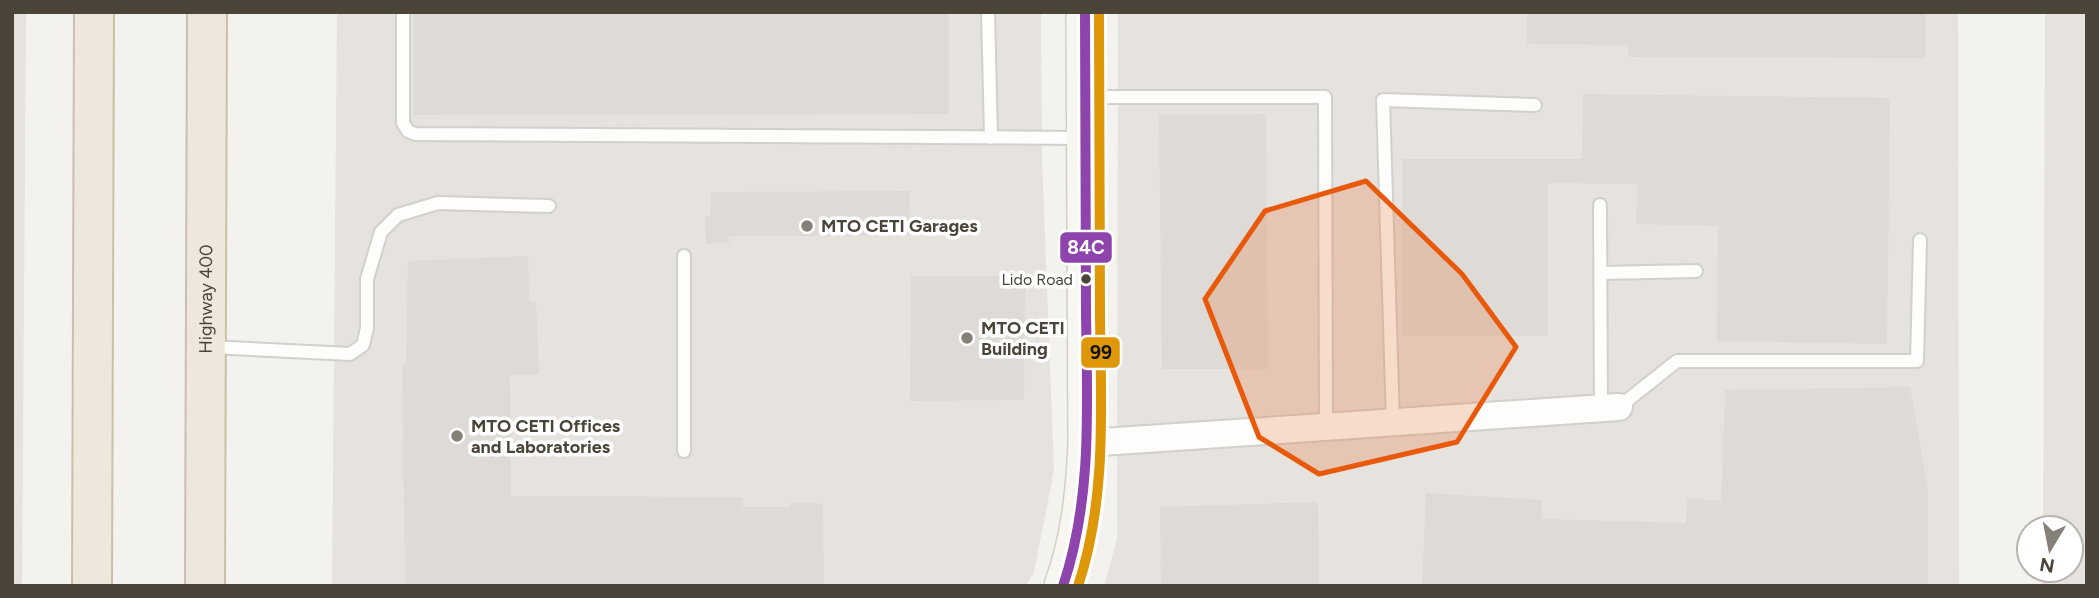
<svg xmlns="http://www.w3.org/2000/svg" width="2099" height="598" viewBox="0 0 2099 598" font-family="Figtree,sans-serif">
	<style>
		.industrial { fill: #e6e2de }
		.parking { fill: #e6e3df }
		.building { fill: #dedbd6 }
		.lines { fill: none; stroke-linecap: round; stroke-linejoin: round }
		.lane-casing { stroke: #d2d0cb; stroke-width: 16 }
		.street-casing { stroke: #d2d0cb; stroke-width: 30 }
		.secondary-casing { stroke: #d3cfc5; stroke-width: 40 }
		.highway-casing { stroke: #ccbfa9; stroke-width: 42 }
		.lane { stroke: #fdfdfc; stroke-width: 12 }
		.street { stroke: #fdfdfc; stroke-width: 26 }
		.secondary { stroke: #f7f6f1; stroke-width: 37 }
		.highway { stroke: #ede8db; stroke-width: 38 }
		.bus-1-casing { stroke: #fff; stroke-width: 16 }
		.bus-2-casing { stroke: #fff; stroke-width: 16 }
		.bus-1 { stroke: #8e44ad; stroke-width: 10 }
		.bus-2 { stroke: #dd9709; stroke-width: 10 }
		.marked { fill: #e8590c; fill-opacity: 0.2; stroke: #e8590c; stroke-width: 5; stroke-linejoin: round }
		.poi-dot { fill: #868178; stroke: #fff; stroke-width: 2.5 }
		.bus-dot { fill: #4b4439; stroke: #fff; stroke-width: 2.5 }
		.labels { text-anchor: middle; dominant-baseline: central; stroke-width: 7; stroke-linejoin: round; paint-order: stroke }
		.bus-label { font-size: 16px; fill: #4b4439; stroke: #fff; text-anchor: end }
		.poi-label { font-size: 18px; font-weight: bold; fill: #4b4439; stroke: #fff; text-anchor: start }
		.street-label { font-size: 18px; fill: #4b4439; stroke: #fff }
		.line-badge { stroke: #fff; stroke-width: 2.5 }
		.badge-label { font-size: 19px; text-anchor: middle; font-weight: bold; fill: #fff }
		.pale-badge-label { font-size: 19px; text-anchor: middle; font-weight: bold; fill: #111 }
	</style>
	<rect width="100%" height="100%" fill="#f4f2ee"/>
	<!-- industrial -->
	<path class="industrial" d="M 12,12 L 26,12 L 22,586 L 12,586 Z
		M 337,12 L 1041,12 L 1042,158 L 1054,470 L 1034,572 L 1026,586 L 332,586 Z
		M 1118,12 L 1958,12 L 1959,586 L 1104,586 L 1117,539 Z
		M 2045,12 L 2087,12 L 2087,586 L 2042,586 L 2042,570 L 2071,570 L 2071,528 L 2043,528 Z"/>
	<!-- parking -->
	<path class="parking" d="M 1166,12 L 1498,12 L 1498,42 L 1442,42 L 1442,67 L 1167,69 Z"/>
	<!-- building -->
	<path class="building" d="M 414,12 L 949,12 L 949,114 L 414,115 Z
		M 1527,12 L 1926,12 L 1926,58 L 1628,57 L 1628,45 L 1527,44 Z
		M 1583,94 L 1890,98 L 1887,344 L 1717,341 L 1718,226 L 1636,224 L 1637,184 L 1548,183 L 1548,336 L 1402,336 L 1402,159 L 1582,159 Z
		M 1266,114 L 1268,369 L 1162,369 L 1159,115 Z
		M 910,191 L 909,236 L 728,236 L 730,242 L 706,244 L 705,217 L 710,216 L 711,192 Z
		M 528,256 L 529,302 L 536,301 L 539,374 L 510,375 L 511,496 L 742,497 L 743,507 L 790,507 L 791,502 L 823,504 L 824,586 L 405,586 L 402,365 L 406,364 L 408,261 Z
		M 911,276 L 1025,276 L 1024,400 L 910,401 Z
		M 1910,387 L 1928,489 L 1928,586 L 1422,586 L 1426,493 L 1542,500 L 1542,519 L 1686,523 L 1687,498 L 1721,501 L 1725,390 Z
		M 1318,502 L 1319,586 L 1161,586 L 1160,507 Z"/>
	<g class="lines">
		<defs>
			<path id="lane" d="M 403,12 L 403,123 L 408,131 L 415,134 L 1081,138
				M 988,12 L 991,138
				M 1089,97 L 1325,97 L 1326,427
				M 1600,205 L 1601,408
				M 1601,273 L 1696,271
				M 210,347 L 350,354 L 363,345 L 367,328 L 367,279 L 381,232 L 398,215 L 438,203 L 549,206
				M 1619,407 L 1677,361 L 1917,361 L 1920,240
				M 1393,422 L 1383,100 L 1535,105
				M 684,451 L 684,256"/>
			<path id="street" d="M 1087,443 L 1619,407"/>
			<path id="secondary" d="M 1063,586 C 1080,540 1085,491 1087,443 L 1085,12"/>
			<g id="highway">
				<path d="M 92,586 L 94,12"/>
				<path id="s1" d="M 205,586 L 207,12"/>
			</g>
		</defs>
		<!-- lane casing -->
		<use href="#lane" class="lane-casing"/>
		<!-- street casing -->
		<use href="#street" class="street-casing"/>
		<!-- secondary casing -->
		<use href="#secondary" class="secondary-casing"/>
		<!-- highway casing -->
		<use href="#highway" class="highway-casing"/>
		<!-- lane -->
		<use href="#lane" class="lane"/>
		<!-- street -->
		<use href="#street" class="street"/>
		<!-- secondary -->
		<use href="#secondary" class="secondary"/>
		<!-- highway -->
		<use href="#highway" class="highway"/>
		<defs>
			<path id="bus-1" d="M 1063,586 C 1093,497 1087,403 1086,311 C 1086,211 1085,112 1085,12"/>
			<path id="bus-2" d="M 1078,586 C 1107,499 1101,407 1100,316 C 1100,215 1099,114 1099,12"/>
		</defs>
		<!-- bus-1 casing -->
		<use href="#bus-1" class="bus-1-casing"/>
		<!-- bus-2 casing -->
		<use href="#bus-2" class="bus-2-casing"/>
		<!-- bus-1 -->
		<use href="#bus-1" class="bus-1"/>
		<!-- bus-2 -->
		<use href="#bus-2" class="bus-2"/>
	</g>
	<!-- marked area -->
	<path class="marked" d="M 1366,181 L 1462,274 L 1516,347 L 1457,442 L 1319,474 L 1259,437 L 1205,299 L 1265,211 Z"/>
	<!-- markers -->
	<g class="poi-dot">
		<circle cx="807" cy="226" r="7"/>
		<circle cx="967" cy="338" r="7"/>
		<circle cx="457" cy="436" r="7"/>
	</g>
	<circle class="bus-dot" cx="1086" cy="279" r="6"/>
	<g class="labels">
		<!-- bus labels -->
		<g class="bus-label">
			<text x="1073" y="279">Lido Road</text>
		</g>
		<!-- poi labels -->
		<g class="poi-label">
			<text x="821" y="226">MTO CETI Garages</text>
			<text x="981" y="328">MTO CETI<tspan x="981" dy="21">Building</tspan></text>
			<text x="471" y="426">MTO CETI Offices<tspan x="471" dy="21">and Laboratories</tspan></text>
		</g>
		<!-- street labels -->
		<g class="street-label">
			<text stroke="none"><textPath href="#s1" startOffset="287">Highway 400</textPath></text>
		</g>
	</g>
	<g class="line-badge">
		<rect x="1059" y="231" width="54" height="33" rx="7" fill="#8e44ad"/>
		<rect x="1080" y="336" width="41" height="33" rx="7" fill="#dd9709"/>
	</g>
	<g class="badge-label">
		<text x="1086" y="254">84C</text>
	</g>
	<g class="pale-badge-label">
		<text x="1101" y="359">99</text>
	</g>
	<!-- border -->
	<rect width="2099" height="598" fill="none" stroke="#4b4439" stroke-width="28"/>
	<!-- north arrow -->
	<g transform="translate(2050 549) rotate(190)"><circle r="33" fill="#ffffff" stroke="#b7b4b0" stroke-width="2"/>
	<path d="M0-5L12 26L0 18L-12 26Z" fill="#868178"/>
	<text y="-10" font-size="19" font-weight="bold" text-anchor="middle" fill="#4b4439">N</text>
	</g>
</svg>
